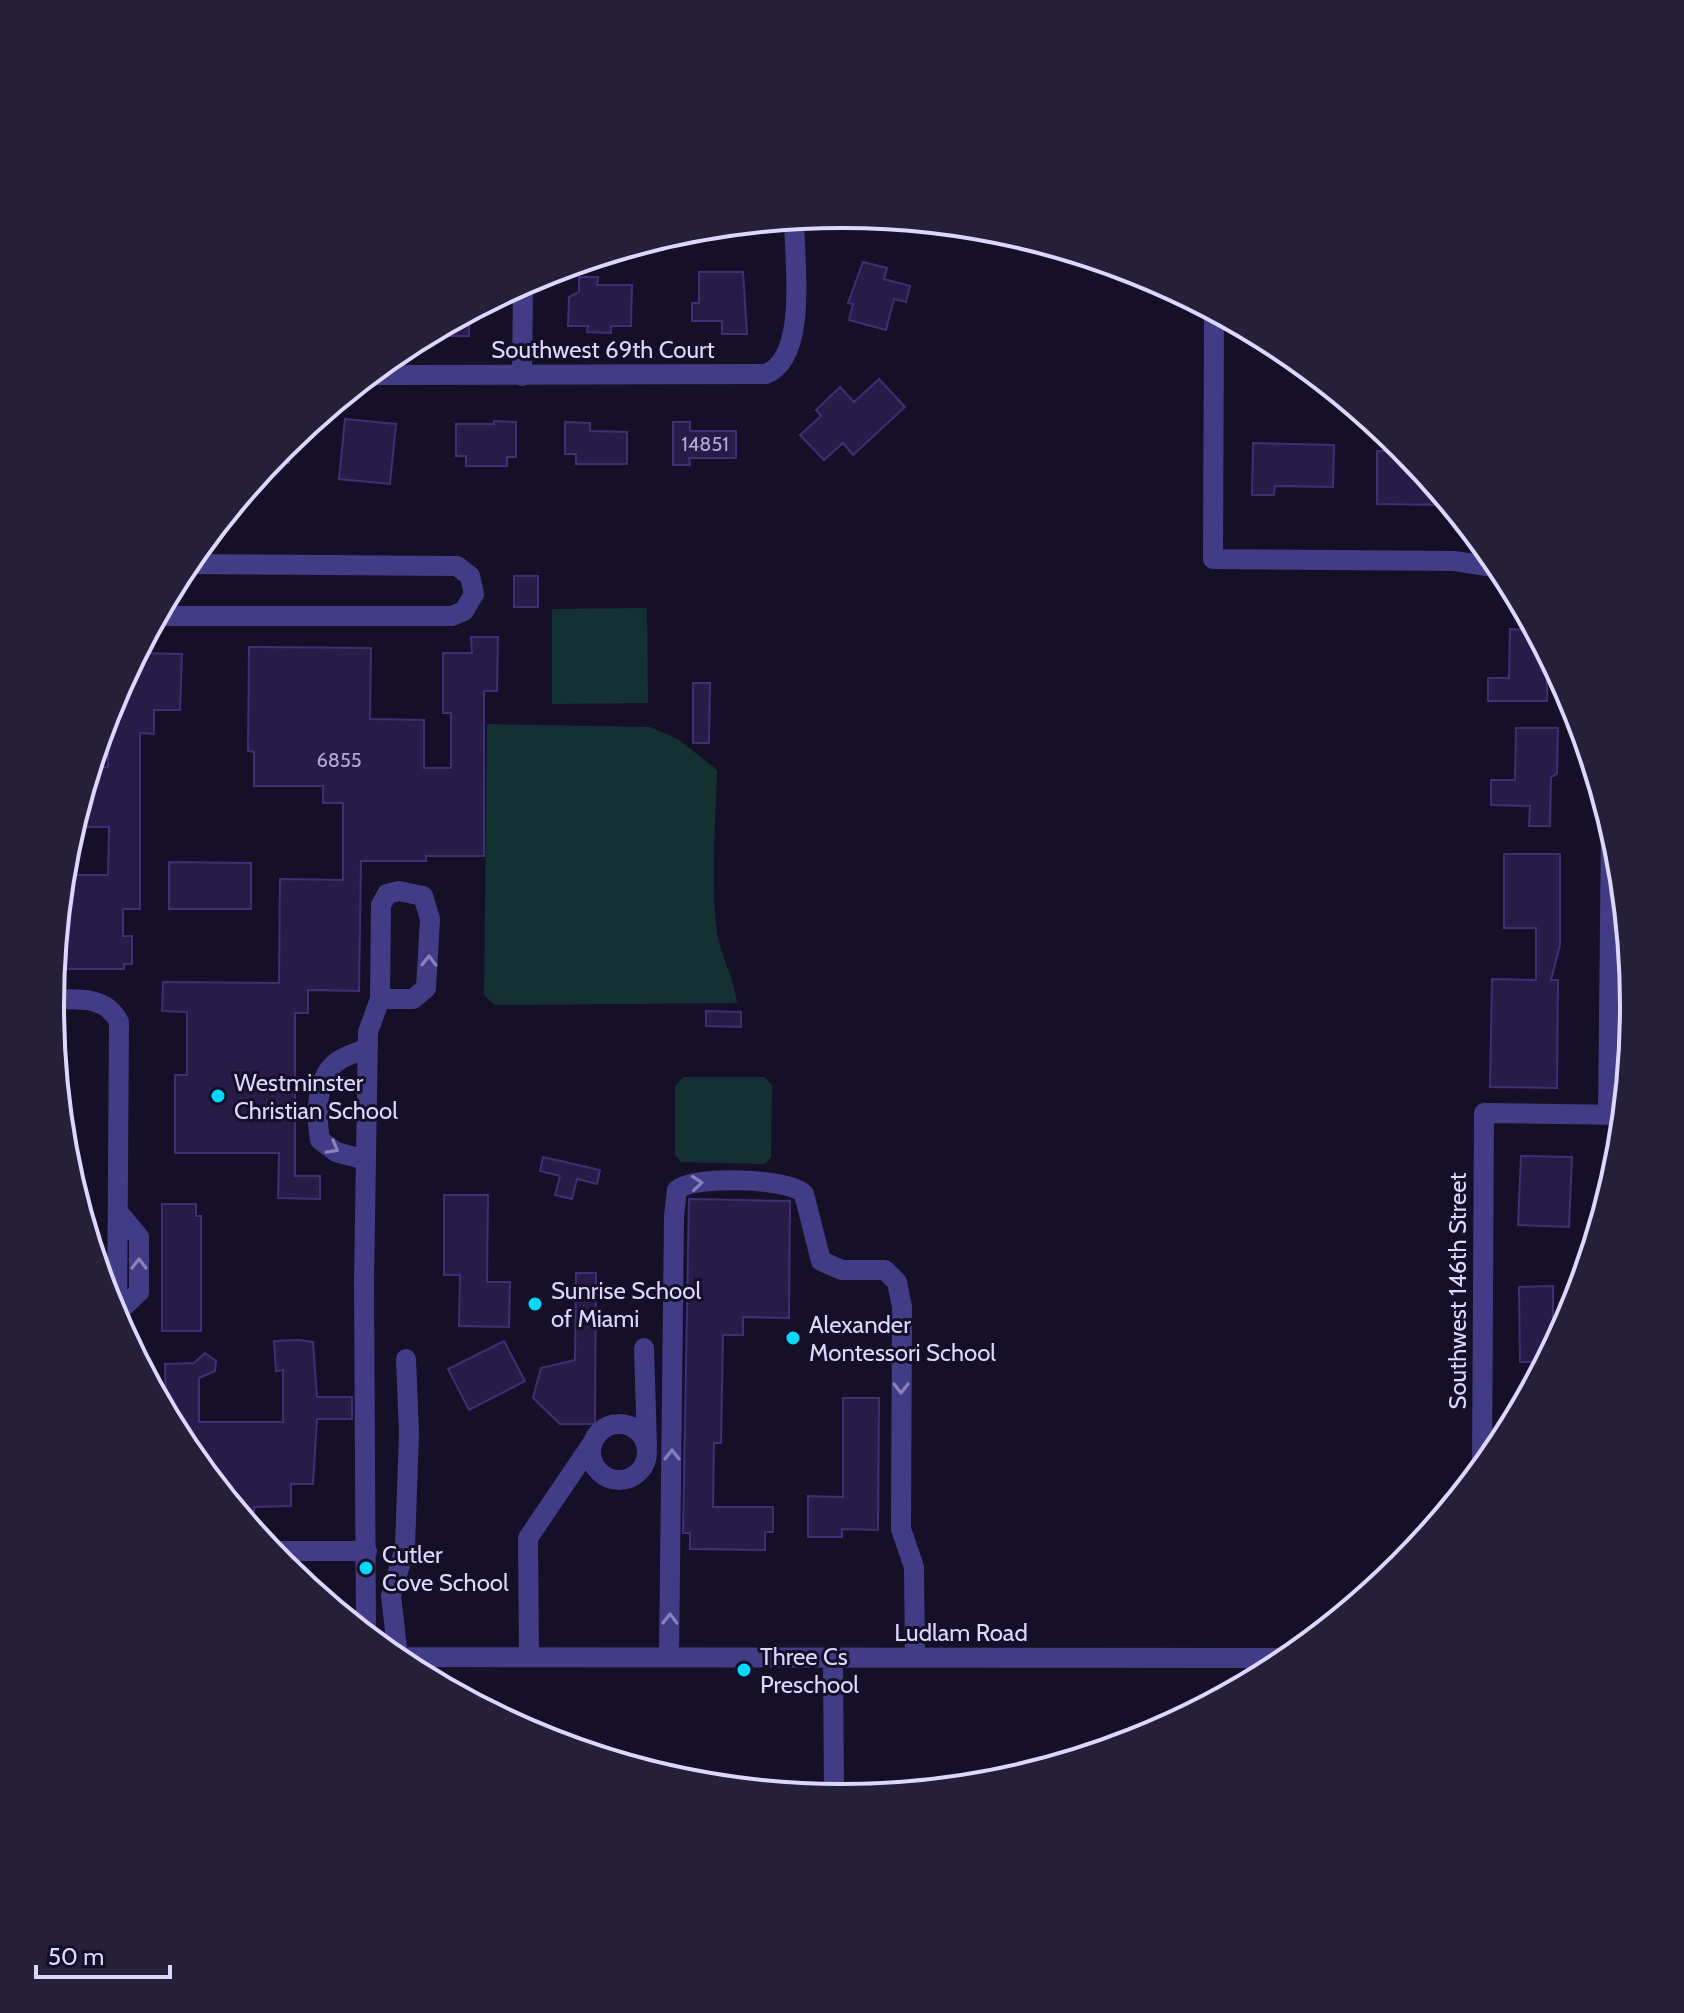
<svg xmlns="http://www.w3.org/2000/svg" width="1684" height="2013" viewBox="0 0 1684 2013" font-family="Cabin,sans-serif">
	<style>
		.green { fill: #133131 }
		.building { fill: #271c48; stroke: #3f2e74; stroke-width: 2 }
		.lines { fill: none; stroke-linecap: round; stroke-linejoin: round }
		.minor { stroke: #423c86; stroke-width: 20 }
		.oneway { stroke: #8882bc }
		.poi-dot { fill: #05d8fc; stroke: #151027; stroke-width: 3 }
		.labels { text-anchor: middle; dominant-baseline: central; stroke-width: 6; stroke-linejoin: round; paint-order: stroke }
		.number-label { font-size: 20px; fill: #b0a8d1 }
		.street-label { font-size: 24px; fill: #ddd7ff; stroke: #151027 }
		.poi-label { font-size: 24px; fill: #ddd7ff; stroke: #151027; text-anchor: start }
		.rim { fill: none; stroke: #ddd7ff; stroke-width: 4 }
	</style>
	<rect width="100%" height="100%" fill="#151027"/>
	<!-- green -->
	<path class="green" d="M 647,608 L 648,703 L 552,704 L 552,609 Z
		M 487,724 L 649,727 L 678,739 L 717,770 C 716,822 710,880 717,932 C 721,957 734,977 737,1003 L 495,1005 L 484,995 Z
		M 684,1077 L 764,1077 L 772,1085 L 771,1157 L 765,1164 L 681,1162 L 675,1155 L 675,1086 Z"/>
	<!-- building -->
	<path class="building" d="M 863,262 L 887,268 L 884,279 L 910,286 L 906,302 L 894,299 L 886,330 L 849,320 L 853,304 L 848,303 Z
		M 699,272 L 743,272 L 747,334 L 722,334 L 722,321 L 692,321 L 692,303 L 699,303 Z
		M 579,277 L 598,277 L 597,285 L 632,285 L 631,326 L 611,326 L 611,333 L 587,332 L 588,326 L 568,326 L 569,297 L 579,292 Z
		M 469,312 L 469,336 L 424,336 L 438,329 Z
		M 879,379 L 905,407 L 853,455 L 843,443 L 824,460 L 800,435 L 821,416 L 816,410 L 840,387 L 854,402 Z
		M 345,419 L 396,424 L 390,484 L 339,479 Z
		M 494,421 L 516,422 L 516,457 L 507,457 L 507,466 L 466,466 L 466,456 L 456,456 L 456,424 L 494,424 Z
		M 565,422 L 590,423 L 590,431 L 627,432 L 627,464 L 576,464 L 576,454 L 565,454 Z
		M 673,422 L 690,422 L 690,431 L 736,431 L 736,458 L 689,458 L 690,465 L 673,465 Z
		M 289,441 L 289,463 L 268,464 L 282,446 Z
		M 1253,443 L 1334,445 L 1333,487 L 1275,486 L 1274,495 L 1252,495 Z
		M 1377,451 L 1406,451 L 1450,505 L 1377,504 Z
		M 514,576 L 538,576 L 538,607 L 514,607 Z
		M 1510,629 L 1534,630 L 1556,670 L 1547,670 L 1547,701 L 1488,701 L 1488,678 L 1509,678 Z
		M 471,637 L 498,637 L 497,691 L 484,691 L 484,856 L 426,856 L 426,861 L 361,861 L 359,991 L 308,990 L 308,1013 L 295,1013 L 295,1176 L 320,1176 L 320,1199 L 278,1198 L 279,1153 L 175,1153 L 175,1075 L 187,1075 L 187,1012 L 162,1011 L 163,982 L 279,983 L 280,879 L 343,880 L 343,803 L 323,803 L 323,786 L 254,786 L 254,752 L 248,751 L 249,647 L 371,648 L 370,719 L 424,720 L 424,768 L 451,768 L 451,713 L 443,713 L 443,653 L 472,653 Z
		M 137,653 L 182,654 L 180,710 L 154,710 L 154,734 L 140,733 L 140,909 L 123,909 L 123,936 L 132,936 L 132,964 L 124,964 L 124,969 L 54,969 L 63,875 L 108,875 L 109,827 L 73,827 L 91,767 L 108,767 L 108,711 Z
		M 693,683 L 710,683 L 709,743 L 693,743 Z
		M 1516,728 L 1558,728 L 1557,774 L 1551,777 L 1550,826 L 1529,826 L 1530,806 L 1491,805 L 1491,780 L 1515,780 Z
		M 1504,854 L 1560,854 L 1560,945 L 1551,980 L 1558,980 L 1557,1088 L 1490,1087 L 1492,979 L 1536,980 L 1536,928 L 1504,928 Z
		M 169,862 L 251,863 L 251,909 L 169,909 Z
		M 706,1011 L 741,1012 L 741,1027 L 706,1026 Z
		M 1521,1156 L 1572,1157 L 1569,1227 L 1518,1225 Z
		M 543,1157 L 600,1170 L 597,1184 L 577,1179 L 572,1199 L 555,1195 L 560,1176 L 540,1171 Z
		M 444,1195 L 488,1195 L 487,1282 L 510,1282 L 509,1327 L 459,1326 L 460,1275 L 444,1275 Z
		M 689,1199 L 790,1201 L 789,1318 L 743,1317 L 743,1335 L 723,1335 L 721,1443 L 714,1443 L 713,1507 L 773,1507 L 773,1532 L 765,1532 L 765,1550 L 690,1549 L 690,1533 L 683,1533 Z
		M 162,1204 L 196,1204 L 196,1216 L 201,1216 L 201,1331 L 162,1331 Z
		M 576,1273 L 596,1273 L 595,1424 L 560,1424 L 533,1398 L 541,1368 L 575,1360 Z
		M 1553,1286 L 1553,1348 L 1546,1362 L 1520,1362 L 1519,1287 Z
		M 299,1340 L 313,1342 L 317,1397 L 352,1397 L 352,1419 L 317,1419 L 313,1484 L 291,1484 L 291,1506 L 254,1507 L 254,1517 L 242,1517 L 183,1446 L 166,1414 L 165,1364 L 194,1363 L 205,1353 L 216,1361 L 215,1371 L 199,1378 L 199,1422 L 283,1422 L 283,1370 L 276,1371 L 274,1341 Z
		M 504,1341 L 525,1381 L 469,1410 L 448,1369 Z
		M 843,1398 L 879,1398 L 878,1530 L 842,1529 L 842,1537 L 808,1537 L 808,1496 L 843,1497 Z"/>
	<g class="lines">
		<!-- minor -->
		<path class="minor" d="M 1214,312 L 1213,559 L 1454,561 L 1501,568
			M 370,375 L 766,374 C 809,357 794,258 794,219
			M 522,376 L 523,284
			M 157,616 L 452,616 L 464,611 L 474,594 L 470,576 L 457,566 L 185,564
			M 51,1000 C 75,999 106,995 119,1022 L 117,1322
			M 1608,1115 L 1611,826
			M 366,1160 L 336,1152 L 320,1140 C 316,1116 315,1077 338,1061 C 346,1055 359,1052 368,1048
			M 117,1313 L 139,1292 L 139,1237 L 118,1212
			M 644,1348 L 647,1447
			M591 1452a28 28 0 1 1 56 0a28 28 0 1 1-56 0Z
			M 1482,1469 L 1484,1113 L 1623,1115
			M 269,1551 L 367,1551
			M 366,1635 L 364,1283 L 368,1032 L 380,999 L 381,905 L 387,894 L 399,891 L 423,896 L 430,919 L 426,988 L 413,999 L 380,999
			M 392,1657 L 1290,1658
			M 398,1657 L 391,1596 L 405,1547 L 409,1433 L 406,1359
			M 529,1657 L 528,1538 L 591,1445
			M 669,1657 L 674,1216 L 677,1190 C 692,1175 790,1178 804,1194 L 821,1261 L 842,1270 L 885,1270 L 897,1282 L 902,1307 L 901,1529 L 914,1567 L 915,1658
			M 833,1658 L 834,1798"/>
	</g>
	<!-- one-way arrows -->
	<defs><path id="oneway-chevron" d="M-2-3.5L2.5 0L-2 3.5" fill="none" stroke-width="1.6" stroke-linecap="round" stroke-linejoin="round" transform="scale(2)"/></defs>
	<g class="oneway">
		<use href="#oneway-chevron" transform="translate(429 961) rotate(-89)"/>
		<use href="#oneway-chevron" transform="translate(333 1148) rotate(29)"/>
		<use href="#oneway-chevron" transform="translate(697 1183) rotate(-5)"/>
		<use href="#oneway-chevron" transform="translate(139 1264) rotate(-90)"/>
		<use href="#oneway-chevron" transform="translate(901 1388) rotate(90)"/>
		<use href="#oneway-chevron" transform="translate(672 1455) rotate(-90)"/>
		<use href="#oneway-chevron" transform="translate(670 1619) rotate(-89)"/>
	</g>
	<!-- markers -->
	<g class="poi-dot">
		<circle cx="218" cy="1096" r="8"/>
		<circle cx="535" cy="1304" r="8"/>
		<circle cx="793" cy="1338" r="8"/>
		<circle cx="366" cy="1568" r="8"/>
		<circle cx="744" cy="1670" r="8"/>
	</g>
	<g class="labels">
		<!-- number labels -->
		<g class="number-label">
			<text x="705" y="444">14851</text>
			<text x="339" y="760">6855</text>
		</g>
		<!-- street labels -->
		<g class="street-label">
			<text x="603" y="349">Southwest 69th Court</text>
			<text transform="translate(1457 1291) rotate(-90)">Southwest 146th Street</text>
			<text x="961" y="1632">Ludlam Road</text>
		</g>
		<!-- poi labels -->
		<g class="poi-label">
			<text x="234" y="1082">Westminster<tspan x="234" dy="28">Christian School</tspan></text>
			<text x="551" y="1290">Sunrise School<tspan x="551" dy="28">of Miami</tspan></text>
			<text x="809" y="1324">Alexander<tspan x="809" dy="28">Montessori School</tspan></text>
			<text x="382" y="1554">Cutler<tspan x="382" dy="28">Cove School</tspan></text>
			<text x="760" y="1656">Three Cs<tspan x="760" dy="28">Preschool</tspan></text>
		</g>
	</g>
	<!-- crop -->
	<path d="M0 0H1684V2013H0ZM64 1006a778 778 0 1 1 1556 0a778 778 0 1 1-1556 0Z" fill="#252038" fill-rule="evenodd"/>
	<path class="rim" d="M64 1006a778 778 0 1 1 1556 0a778 778 0 1 1-1556 0Z"/>
	<!-- scale -->
	<path d="M36 1965v12h134v-12" fill="none" stroke="#ddd7ff" stroke-width="4"/>
	<text x="48" y="1965" font-size="24" fill="#ddd7ff" stroke="#151027" stroke-width="6" paint-order="stroke">50 m</text>
</svg>
